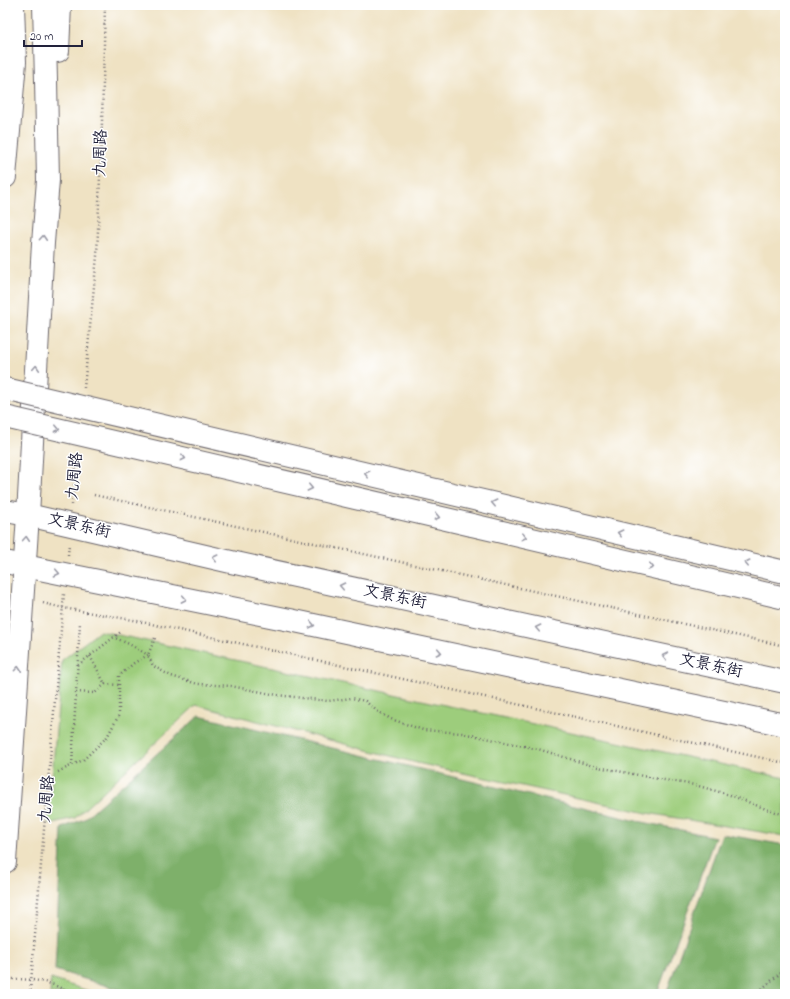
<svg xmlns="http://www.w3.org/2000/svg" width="790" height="999" viewBox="0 0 790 999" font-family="'Indie Flower','LXGW WenKai TC',sans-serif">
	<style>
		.green { fill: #9dcd7b; stroke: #60785b }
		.forest { fill: #7eb06b; stroke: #506953 }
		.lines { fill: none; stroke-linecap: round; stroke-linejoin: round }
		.tertiary-casing { stroke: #6a656b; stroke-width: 24 }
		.secondary-casing { stroke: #6a656b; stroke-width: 24 }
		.primary-casing { stroke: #6a656b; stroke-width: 24 }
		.path { stroke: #6a656b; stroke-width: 2.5; stroke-dasharray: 1 3; stroke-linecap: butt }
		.tertiary { stroke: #fff; stroke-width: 22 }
		.secondary { stroke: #fff; stroke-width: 22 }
		.primary { stroke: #fff; stroke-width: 22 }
		.tertiary-bridge-casing { stroke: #6a656b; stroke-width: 24; stroke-linecap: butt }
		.tertiary-bridge { stroke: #fff; stroke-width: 22 }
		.oneway { stroke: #9c9ca7 }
		.labels { text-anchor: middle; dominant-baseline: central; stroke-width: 3; stroke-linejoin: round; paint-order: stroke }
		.street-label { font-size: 16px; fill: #22223b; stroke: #fff }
	</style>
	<rect width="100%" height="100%" fill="#fff"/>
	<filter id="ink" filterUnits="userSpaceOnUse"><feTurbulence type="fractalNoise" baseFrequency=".025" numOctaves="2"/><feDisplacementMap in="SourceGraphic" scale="8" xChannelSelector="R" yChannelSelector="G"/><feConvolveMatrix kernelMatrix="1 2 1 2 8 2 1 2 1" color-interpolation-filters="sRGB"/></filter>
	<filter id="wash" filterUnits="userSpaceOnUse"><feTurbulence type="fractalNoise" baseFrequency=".012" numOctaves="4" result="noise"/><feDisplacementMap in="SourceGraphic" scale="16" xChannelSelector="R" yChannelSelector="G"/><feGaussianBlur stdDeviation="0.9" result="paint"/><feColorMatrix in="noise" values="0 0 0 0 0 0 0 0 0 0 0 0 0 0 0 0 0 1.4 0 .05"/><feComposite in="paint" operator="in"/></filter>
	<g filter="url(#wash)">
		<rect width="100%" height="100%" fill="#efe2c3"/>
		<!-- green -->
		<path class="green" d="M 100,631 L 785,778 L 785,836 L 647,813 L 417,763 L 196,705 L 75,818 L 48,824 L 62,660 Z
			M 51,979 L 98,994 L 50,994 Z"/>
		<!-- forest -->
		<path class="forest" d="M 199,716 L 633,820 L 715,837 L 657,994 L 134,994 L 55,970 L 62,828 L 84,819 Z
			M 722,834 L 785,845 L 785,994 L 666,994 Z"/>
	</g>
	<g filter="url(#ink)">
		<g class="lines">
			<defs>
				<path id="tertiary" d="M 472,525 L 785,598"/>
				<path id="secondary" d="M 58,51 L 60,5
					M 5,177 L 15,62 L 13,5
					M 5,862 L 28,515 L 43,243 L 48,180 L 46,80 L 44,5"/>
				<path id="primary" d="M 5,511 L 28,515 L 231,562 L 785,682
					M 5,562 L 290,620 L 785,725"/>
			</defs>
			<!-- tertiary casing -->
			<use href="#tertiary" class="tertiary-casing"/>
			<!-- secondary casing -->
			<use href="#secondary" class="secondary-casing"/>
			<!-- primary casing -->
			<use href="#primary" class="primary-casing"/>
			<!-- path -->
			<path class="path" d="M 84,388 L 97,256 L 102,122 L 105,5
				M 94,495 L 785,646
				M 72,505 L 77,455
				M 68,555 L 69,544
				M 43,603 L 63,608 L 133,620 L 371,672 L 785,763
				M 155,638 L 148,655 L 153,666 L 171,676 L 198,684 L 231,686 L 277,695 L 328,701 L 352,698 L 365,701 L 377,711 L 391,719 L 423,730 L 462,733 L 538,749 L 593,766 L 658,779 L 695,785 L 730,795 L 766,809 L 785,815
				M 90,656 L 105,684 L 119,685
				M 78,665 L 122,631
				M 76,692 L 95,693 L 105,684
				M 72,765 L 80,622
				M 58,772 L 83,760 L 107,737 L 119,715 L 119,676 L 134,663 L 148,655 L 129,644 L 113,637
				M 5,979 C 26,979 52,979 69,994
				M 30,994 L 64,594
				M 756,994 L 785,969"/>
			<!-- tertiary -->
			<use href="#tertiary" class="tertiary"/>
			<!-- secondary -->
			<use href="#secondary" class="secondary"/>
			<!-- primary -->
			<use href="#primary" class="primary"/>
			<defs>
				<path id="tertiary-bridge" d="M 5,389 L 785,572
					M 5,417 L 472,525"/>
			</defs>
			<!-- tertiary-bridge casing -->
			<use href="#tertiary-bridge" class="tertiary-bridge-casing"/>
			<!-- tertiary-bridge -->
			<use href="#tertiary-bridge" class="tertiary-bridge"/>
		</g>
		<!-- one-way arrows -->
		<defs><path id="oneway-chevron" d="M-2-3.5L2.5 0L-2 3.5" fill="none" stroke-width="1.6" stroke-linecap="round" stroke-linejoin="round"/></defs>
		<g class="oneway">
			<use href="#oneway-chevron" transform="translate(43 238) rotate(-86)"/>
			<use href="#oneway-chevron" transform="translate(36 368) rotate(-87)"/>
			<use href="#oneway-chevron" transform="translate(57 429) rotate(13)"/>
			<use href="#oneway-chevron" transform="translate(183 458) rotate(13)"/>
			<use href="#oneway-chevron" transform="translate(367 474) rotate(-167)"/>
			<use href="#oneway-chevron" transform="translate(310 488) rotate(13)"/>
			<use href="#oneway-chevron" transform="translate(494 503) rotate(-167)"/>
			<use href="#oneway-chevron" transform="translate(437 517) rotate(13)"/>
			<use href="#oneway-chevron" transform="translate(620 533) rotate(-167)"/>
			<use href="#oneway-chevron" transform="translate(524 537) rotate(13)"/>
			<use href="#oneway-chevron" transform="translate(26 539) rotate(-86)"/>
			<use href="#oneway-chevron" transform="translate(215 558) rotate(-167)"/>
			<use href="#oneway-chevron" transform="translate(747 563) rotate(-167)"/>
			<use href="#oneway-chevron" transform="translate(651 567) rotate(13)"/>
			<use href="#oneway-chevron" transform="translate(57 573) rotate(12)"/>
			<use href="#oneway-chevron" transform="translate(342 586) rotate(-168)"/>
			<use href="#oneway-chevron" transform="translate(184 599) rotate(11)"/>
			<use href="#oneway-chevron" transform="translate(312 625) rotate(12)"/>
			<use href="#oneway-chevron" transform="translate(538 628) rotate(-168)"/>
			<use href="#oneway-chevron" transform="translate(439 652) rotate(12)"/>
			<use href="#oneway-chevron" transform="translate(665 656) rotate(-168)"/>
			<use href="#oneway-chevron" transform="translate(18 669) rotate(-86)"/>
		</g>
	</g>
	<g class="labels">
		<!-- street labels -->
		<g class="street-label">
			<text transform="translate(101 153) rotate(-88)">九周路</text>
			<text transform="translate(75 476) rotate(-84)">九周路</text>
			<text transform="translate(79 526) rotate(13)">文景东街</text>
			<text transform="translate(395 597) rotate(12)">文景东街</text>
			<text transform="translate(711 666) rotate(12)">文景东街</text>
			<text transform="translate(47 799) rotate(-85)">九周路</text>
		</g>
	</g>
	<!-- margin -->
	<rect width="790" height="999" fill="none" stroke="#fff" stroke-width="20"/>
	<!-- scale -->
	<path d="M24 40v6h58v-6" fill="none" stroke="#22223b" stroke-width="2"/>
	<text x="30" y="40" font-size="12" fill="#22223b" stroke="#ffffff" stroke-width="3" paint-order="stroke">20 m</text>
</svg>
